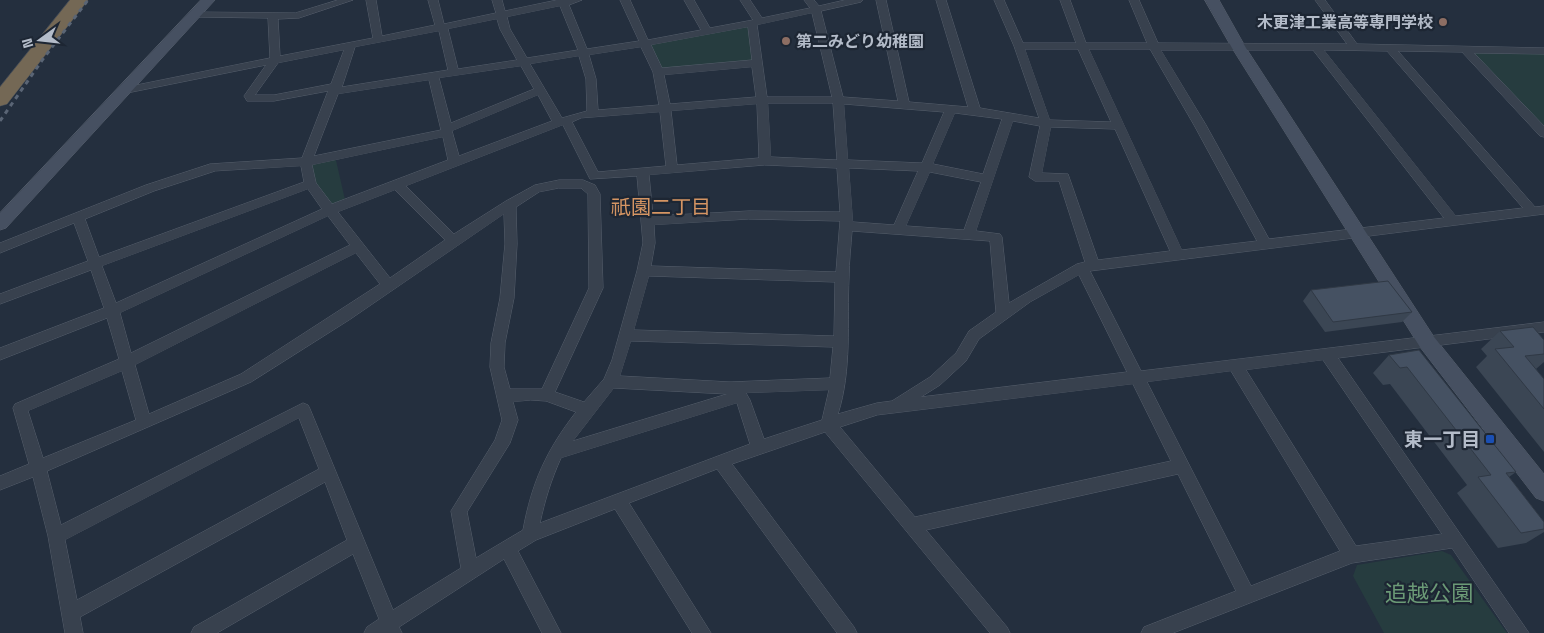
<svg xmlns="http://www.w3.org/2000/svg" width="1544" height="633" viewBox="0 0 1544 633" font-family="'Space Grotesk','Noto Sans JP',sans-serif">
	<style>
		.green { fill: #263c3f }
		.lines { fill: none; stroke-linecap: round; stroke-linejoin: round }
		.street-casing { stroke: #565f6c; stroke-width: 1 }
		.secondary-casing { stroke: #565f6c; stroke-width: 1 }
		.highway-casing { stroke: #434c59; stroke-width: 1 }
		.street { fill: #38414e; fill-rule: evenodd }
		.secondary { fill: #465061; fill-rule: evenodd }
		.highway { fill: #746855; fill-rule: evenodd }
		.rail { stroke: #5a6575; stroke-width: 3; stroke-dasharray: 4.5 4.5; stroke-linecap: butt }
		.wall { fill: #3b4654 }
		.building { fill: #455162; stroke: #303945 }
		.education-dot { fill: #8d6e63; stroke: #1d2633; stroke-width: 2 }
		.transit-dot { fill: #1a4fb4; stroke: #1d2633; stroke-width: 2 }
		.labels { text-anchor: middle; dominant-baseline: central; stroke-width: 4.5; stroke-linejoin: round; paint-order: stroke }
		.far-poi-label { font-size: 16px; font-weight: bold; fill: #b4bcc9; stroke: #1d2633; text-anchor: end }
		.poi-label { font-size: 19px; font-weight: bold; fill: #b4bcc9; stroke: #1d2633; text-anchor: end }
		.neighbourhood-label { font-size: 20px; fill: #d59563; stroke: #1d2633 }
		.near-park-label { font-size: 22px; fill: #6b9a76; stroke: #1d2633 }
	</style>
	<rect width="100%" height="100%" fill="#242f3e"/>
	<!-- green -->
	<path class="green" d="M 752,23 L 758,63 L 658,72 L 646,43 Z
		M 1473,53 L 1544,54 L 1544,126 Z
		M 335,156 L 346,204 L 330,210 L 310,184 L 306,162 Z
		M 1442,551 L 1451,555 L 1507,633 L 1384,633 L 1353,576 L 1357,565 Z"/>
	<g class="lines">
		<defs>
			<path id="street" d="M 338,0 L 353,0 L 299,18 L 278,19 L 280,56 L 373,38 L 366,0 L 376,0 L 382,36 L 435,25 L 428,0 L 438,0 L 444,24 L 496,13 L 492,0 L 502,0 L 505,11 L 557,0 L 582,0 L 569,5 L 587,49 L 639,41 L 620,0 L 630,0 L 648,40 L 701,30 L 684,0 L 694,0 L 710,28 L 753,20 L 740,0 L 750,0 L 762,18 L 810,8 L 804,0 L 814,0 L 819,6 L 845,0 L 863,0 L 861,2 L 821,11 L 843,97 L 898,101 L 876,0 L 886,0 L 909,102 L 968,107 L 936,0 L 946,0 L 980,108 L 1039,118 L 1014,46 L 994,0 L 1004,0 L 1023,43 L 1076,43 L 1060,0 L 1070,0 L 1086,43 L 1147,43 L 1129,0 L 1139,0 L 1158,43 L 1347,44 L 1315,0 L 1325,0 L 1357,44 L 1544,48 L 1544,54 L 1474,53 L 1544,126 L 1544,137 L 1540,136 L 1462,52 L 1398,51 L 1535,207 L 1544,206 L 1544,214 L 1090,271 L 1141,371 L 1544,322 L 1544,332 L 1338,358 L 1529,633 L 1509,633 L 1452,548 L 1352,563 L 1173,633 L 1141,633 L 1144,627 L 1236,591 L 1178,474 L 926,530 L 1007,627 L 1010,633 L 990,633 L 825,432 L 732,464 L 854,627 L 857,633 L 837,633 L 717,469 L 629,503 L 711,633 L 692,633 L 615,509 L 536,540 L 518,551 L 561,633 L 542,633 L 504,559 L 399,627 L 402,633 L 364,633 L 367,627 L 379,619 L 353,554 L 217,633 L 191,633 L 194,627 L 347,540 L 325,482 L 80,617 L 83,633 L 65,633 L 48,536 L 33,477 L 0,490 L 0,476 L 29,464 L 13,408 L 15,404 L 119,359 L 107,318 L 0,360 L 0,348 L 104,308 L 91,270 L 0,304 L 0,294 L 88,261 L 74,223 L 0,253 L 0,243 L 146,185 L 210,164 L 302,158 L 328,91 L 274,101 L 247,101 L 244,96 L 266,65 L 122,94 L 117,91 L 122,88 L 270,58 L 268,18 L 195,17 L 190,14 L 192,12 L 295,13 ZM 560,6 L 578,50 L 527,58 L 510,29 L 507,17 ZM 812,13 L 832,97 L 767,97 L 757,25 ZM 497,19 L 500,29 L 517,60 L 458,69 L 448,29 ZM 748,27 L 752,60 L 662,68 L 651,45 ZM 439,31 L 448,70 L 342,87 L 355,47 ZM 641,47 L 653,72 L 659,105 L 598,110 L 596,79 L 589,55 ZM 1025,49 L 1078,49 L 1111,122 L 1050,120 ZM 1089,49 L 1150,49 L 1194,125 L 1257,241 L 1182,250 ZM 344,50 L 331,84 L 274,95 L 255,95 L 278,63 ZM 1161,50 L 1313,50 L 1444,218 L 1269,239 L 1206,125 ZM 1324,50 L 1387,51 L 1523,208 L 1456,216 ZM 579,56 L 586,79 L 587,111 L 562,118 L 530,64 ZM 521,66 L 534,89 L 451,123 L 439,78 ZM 752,67 L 756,97 L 670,104 L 664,75 ZM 429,80 L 441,130 L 314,156 L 338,94 ZM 538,95 L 552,121 L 459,156 L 452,131 ZM 768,103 L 833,103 L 837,160 L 771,157 ZM 757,104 L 759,158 L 677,165 L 671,111 ZM 844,104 L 944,112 L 922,163 L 848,160 ZM 660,112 L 666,166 L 598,172 L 572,122 L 581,118 ZM 955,113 L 1002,119 L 983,174 L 933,164 ZM 1013,121 L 1040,126 L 1029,177 L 1035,181 L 1059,181 L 1085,262 L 1077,264 L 1009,303 L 1002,237 L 1000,234 L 976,231 ZM 563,125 L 590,179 L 637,176 L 643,243 L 637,271 L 612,360 L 604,379 L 584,402 L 555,392 L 603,288 L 600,194 L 595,185 L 583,180 L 559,180 L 535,185 L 506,201 L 454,234 L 406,186 ZM 1051,127 L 1115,129 L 1170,251 L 1098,260 L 1068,174 L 1042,173 ZM 443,137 L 448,160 L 332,204 L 316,183 L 312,165 ZM 765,165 L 837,168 L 840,212 L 749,211 L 653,216 L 649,175 ZM 301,166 L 304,182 L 99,257 L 85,219 L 154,191 L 215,171 ZM 849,168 L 918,171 L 894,225 L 853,222 ZM 930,172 L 981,182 L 964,230 L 906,226 ZM 559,188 L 581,188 L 588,194 L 589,288 L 542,389 L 510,389 L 504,367 L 505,343 L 514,298 L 517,244 L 516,207 L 539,192 ZM 308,189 L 322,209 L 116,303 L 102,266 ZM 395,190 L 445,240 L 390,278 L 338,212 ZM 504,214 L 505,244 L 500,298 L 491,343 L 490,367 L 502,420 L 495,440 L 451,511 L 461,568 L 393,610 L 310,409 L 308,405 L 303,403 L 61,525 L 47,471 L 251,382 L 349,320 ZM 328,216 L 350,245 L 131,353 L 120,313 ZM 749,219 L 840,221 L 836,272 L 651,266 L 655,243 L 654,225 ZM 852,231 L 990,241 L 996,312 L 969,331 L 956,353 L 930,377 L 892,401 L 877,403 L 838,414 C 852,370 847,322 849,277 C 849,262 851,246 852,231 ZM 356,253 L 380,284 L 241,374 L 149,414 L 135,365 ZM 1079,275 L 1127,372 L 921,397 L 940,385 L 966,361 L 979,339 L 1030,302 ZM 649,276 L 835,282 L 834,336 L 634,330 ZM 631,341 L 833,347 L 830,378 L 730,382 L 620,376 ZM 1323,360 L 1442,534 L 1356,546 L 1246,370 ZM 122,371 L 136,420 L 43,458 L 28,411 ZM 1231,371 L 1340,551 L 1251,586 L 1147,382 ZM 1133,384 L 1171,461 L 915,517 L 840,427 L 877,415 ZM 614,388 L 727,394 L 573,441 ZM 829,390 L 822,420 L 764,439 L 750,400 L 746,393 ZM 531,400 L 546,401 L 576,412 C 546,451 532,482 523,530 L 476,558 L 467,512 L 510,443 L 518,420 L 513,402 ZM 737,403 L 750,444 L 540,523 C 545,500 551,480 561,458 ZM 299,418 L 319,469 L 77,600 L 65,540 Z"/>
			<path id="secondary" d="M 201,0 L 215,0 L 6,228 L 0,230 L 0,213 Z
				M 1205,0 L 1219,0 L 1246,48 L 1434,337 L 1544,474 L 1544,501 L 1536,498 L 1420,347 L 1232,48 Z"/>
			<path id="highway" d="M 70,0 L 88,0 L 7,104 L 0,106 L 0,87 Z"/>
		</defs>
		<!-- street casing -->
		<use href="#street" class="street-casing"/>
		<!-- secondary casing -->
		<use href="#secondary" class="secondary-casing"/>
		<!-- highway casing -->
		<use href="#highway" class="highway-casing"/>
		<!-- street -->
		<use href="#street" class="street"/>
		<!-- secondary -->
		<use href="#secondary" class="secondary"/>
		<!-- highway -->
		<use href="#highway" class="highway"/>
		<!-- rail -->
		<path class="rail" d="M 0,121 L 43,59 L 88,0"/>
	</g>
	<!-- wall -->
	<path class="wall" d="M 1311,290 L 1412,312 L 1402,322 L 1325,332 L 1303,301 Z
		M 1500,331 L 1544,340 L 1544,362 L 1536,369 L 1544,379 L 1544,452 L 1476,367 L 1487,356 L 1481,349 Z
		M 1419,350 L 1516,472 L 1509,477 L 1544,522 L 1544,532 L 1526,543 L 1498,548 L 1457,493 L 1467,485 L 1390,384 L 1383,385 L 1373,373 L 1389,355 Z"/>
	<!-- building -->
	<path class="building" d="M 1388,281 L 1412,312 L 1333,322 L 1311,290 Z
		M 1533,327 L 1544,340 L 1544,354 L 1525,356 L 1544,379 L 1544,409 L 1495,349 L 1514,347 L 1500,331 Z
		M 1419,350 L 1516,472 L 1506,473 L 1544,522 L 1544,529 L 1521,533 L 1478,477 L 1491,475 L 1407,367 L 1400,368 L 1389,355 Z"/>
	<!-- markers -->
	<g class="education-dot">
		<circle cx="1443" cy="22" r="5"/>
		<circle cx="786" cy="41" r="5"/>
	</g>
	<rect class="transit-dot" x="1485" y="434" width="10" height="10" rx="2.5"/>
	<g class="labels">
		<!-- far-poi labels -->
		<g class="far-poi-label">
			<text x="1433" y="22">木更津工業高等専門学校</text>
			<text x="796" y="41" text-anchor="start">第二みどり幼稚園</text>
		</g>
		<!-- poi labels -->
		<g class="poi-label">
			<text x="1480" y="439">東一丁目</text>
		</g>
		<!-- neighbourhood labels -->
		<g class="neighbourhood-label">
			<text x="661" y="207">祇園二丁目</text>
		</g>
		<!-- near-park labels -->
		<g class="near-park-label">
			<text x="1429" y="593">追越公園</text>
		</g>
	</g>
	<!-- north arrow -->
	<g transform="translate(40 40) rotate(255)" stroke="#1d2633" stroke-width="4" paint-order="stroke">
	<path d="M0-4L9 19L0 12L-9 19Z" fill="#b4bcc9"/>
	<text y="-8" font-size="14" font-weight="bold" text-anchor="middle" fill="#b4bcc9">N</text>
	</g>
</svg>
